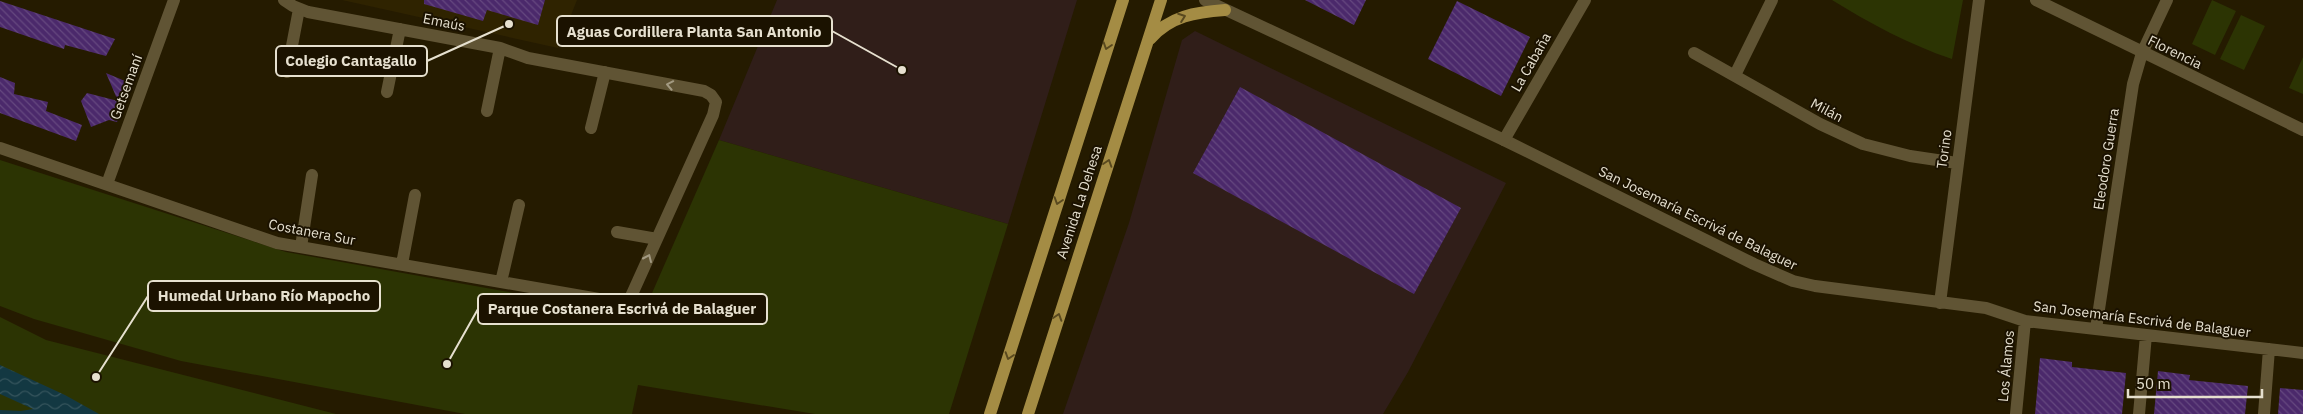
<svg xmlns="http://www.w3.org/2000/svg" width="2303" height="414" viewBox="0 0 2303 414" font-family="'IBM Plex Sans',sans-serif">
	<style>
		.built { fill: #2f2300 }
		.industrial { fill: #301e19 }
		.green { fill: #2c3403 }
		.water { fill: url(#water-waves) }
		.building { fill: url(#building-back-hatch) }
		.lines { fill: none; stroke-linecap: round; stroke-linejoin: round }
		.minor { stroke: #605434; stroke-width: 12 }
		.tertiary { stroke: #605434; stroke-width: 12 }
		.primary { stroke: #a48c44; stroke-width: 12 }
		.oneway { stroke: #59491f }
		.oneway2 { stroke: #a39a82 }
		.labels { text-anchor: middle; dominant-baseline: central; stroke-width: 4; stroke-linejoin: round; paint-order: stroke }
		.street-label { font-size: 14px; fill: #e6e0cf; stroke: #1b1200 }
		.leader { fill: none; stroke: #e6e0cf; stroke-width: 2 }
		.callout-dot { fill: #e6e0cf; stroke: #1b1200; stroke-width: 2 }
		.callout { fill: #1b1200; stroke: #e6e0cf; stroke-width: 2 }
		.callout-label { font-size: 15px; text-anchor: middle; font-weight: bold; fill: #e6e0cf }
	</style>
	<defs>
		<pattern id="water-waves" width="16" height="10" patternUnits="userSpaceOnUse" patternTransform="scale(1.25)"><rect width="16" height="10" fill="#133842"/><path d="M0 5q4-4 8 0t8 0" fill="none" stroke="#35545c"/></pattern>
		<pattern id="building-back-hatch" width="6" height="6" patternUnits="userSpaceOnUse" patternTransform="scale(1.25)"><rect width="6" height="6" fill="#4b296b"/><path d="M-1 5l2 2M0 0l6 6M5-1l2 2" fill="none" stroke="#65487f"/></pattern>
	</defs>
	<rect width="100%" height="100%" fill="#251b00"/>
	<!-- built -->
	<path class="built" d="M 342,0 L 577,0 L 558,48 Z"/>
	<!-- industrial -->
	<path class="industrial" d="M 777,0 L 1077,0 L 1008,224 L 719,140 Z
		M 1195,31 L 1506,183 L 1408,372 L 1383,414 L 1063,414 L 1129,223 L 1182,40 Z"/>
	<!-- green -->
	<path class="green" d="M 1832,0 L 1963,0 L 1952,59 C 1910,45 1869,23 1832,0 Z
		M 2212,0 L 2236,11 L 2215,55 L 2192,44 Z
		M 2241,15 L 2265,26 L 2244,70 L 2220,59 Z
		M 2303,57 L 2303,94 L 2289,88 Z
		M 719,140 L 1008,224 L 949,414 L 815,414 L 638,385 L 632,414 L 465,414 L 181,361 L 34,319 L 0,306 L 0,160 L 286,252 L 642,316 Z
		M 0,317 L 46,340 L 336,414 L 0,414 Z"/>
	<!-- water -->
	<path class="water" d="M 0,365 L 65,395 L 99,414 L 0,414 L 0,410 L 21,411 L 33,409 L 0,394 Z"/>
	<!-- building -->
	<path class="building" d="M 424,0 L 545,0 L 538,25 L 487,10 L 483,21 L 424,4 Z
		M 1305,0 L 1366,0 L 1354,25 Z
		M 0,1 L 115,39 L 106,56 L 65,45 L 64,49 L 0,27 Z
		M 1457,1 L 1530,37 L 1501,96 L 1428,59 Z
		M 106,73 L 132,84 L 117,122 L 109,120 L 91,127 L 81,101 L 87,93 L 118,101 Z
		M 0,77 L 15,83 L 14,94 L 48,102 L 46,111 L 82,125 L 76,141 L 0,113 Z
		M 1240,87 L 1461,208 L 1414,294 L 1193,173 Z
		M 2040,358 L 2072,362 L 2072,367 L 2126,373 L 2122,414 L 2035,414 Z
		M 2158,371 L 2190,375 L 2189,380 L 2248,386 L 2245,414 L 2154,414 Z
		M 2280,388 L 2303,390 L 2303,414 L 2278,414 Z"/>
	<g class="lines">
		<!-- minor -->
		<path class="minor" d="M 2036,0 L 2303,130
			M 1694,53 L 1820,124 L 1863,144 L 1910,156 L 1957,163
			M 287,72 L 299,9
			M 1735,75 L 1772,0
			M 387,92 L 400,29
			M 487,111 L 500,48
			M 591,128 L 605,72
			M 1504,140 L 1754,264 L 1793,281 L 1815,286 L 1986,308 L 2025,321 L 2303,353
			M 0,148 L 277,243 L 616,302 L 628,303 L 713,115 L 716,102 L 711,95 L 704,91 L 528,58 L 500,48 L 308,12 L 293,6 L 284,0
			M 107,184 L 174,0
			M 617,232 L 657,239
			M 301,247 L 312,175
			M 402,264 L 415,195
			M 501,282 L 519,205
			M 1940,303 L 1979,0
			M 2096,329 L 2133,84 L 2142,53 L 2167,0
			M 2016,414 L 2025,321
			M 2139,414 L 2146,335
			M 2264,414 L 2269,349"/>
		<!-- tertiary -->
		<path class="tertiary" d="M 1205,0 L 1504,140 L 1585,0"/>
		<!-- primary -->
		<path class="primary" d="M 1150,39 C 1170,16 1196,12 1225,10
			M 990,414 L 1123,0
			M 1028,414 L 1161,0"/>
	</g>
	<!-- one-way arrows -->
	<defs><path id="oneway-chevron" d="M-2-3.5L2.5 0L-2 3.5" fill="none" stroke-width="1.6" stroke-linecap="round" stroke-linejoin="round" transform="scale(1.25)"/></defs>
	<g class="oneway">
		<use href="#oneway-chevron" transform="translate(1182 17) rotate(-20)"/>
		<use href="#oneway-chevron" transform="translate(1107 46) rotate(108)"/>
		<use href="#oneway-chevron" transform="translate(1108 163) rotate(-72)"/>
		<use href="#oneway-chevron" transform="translate(1058 201) rotate(108)"/>
		<use href="#oneway-chevron" transform="translate(1058 317) rotate(-72)"/>
		<use href="#oneway-chevron" transform="translate(1009 356) rotate(108)"/>
	</g>
	<g class="oneway2">
		<use href="#oneway-chevron" transform="translate(670 85) rotate(-169)"/>
		<use href="#oneway-chevron" transform="translate(648 258) rotate(-66)"/>
	</g>
	<g class="labels">
		<!-- street labels -->
		<g class="street-label">
			<text transform="translate(444 22) rotate(11)">Emaús</text>
			<text transform="translate(2175 52) rotate(26)">Florencia</text>
			<text transform="translate(1531 62) rotate(-60)">La Cabaña</text>
			<text transform="translate(126 87) rotate(-70)">Getsemaní</text>
			<text transform="translate(1827 110) rotate(28)">Milán</text>
			<text transform="translate(1944 149) rotate(-82)">Torino</text>
			<text transform="translate(2106 159) rotate(-81)">Eleodoro Guerra</text>
			<text transform="translate(1079 202) rotate(-72)">Avenida La Dehesa</text>
			<text transform="translate(1698 218) rotate(26)">San Josemaría Escrivá de Balaguer</text>
			<text transform="translate(312 232) rotate(11)">Costanera Sur</text>
			<text transform="translate(2142 319) rotate(7)">San Josemaría Escrivá de Balaguer</text>
			<text transform="translate(2006 366) rotate(-85)">Los Álamos</text>
		</g>
	</g>
	<!-- callouts -->
	<path class="leader" d="M902 70L832 31M509 24L427 61M96 377L148 296M447 364L478 309"/>
	<g class="callout-dot">
		<circle cx="902" cy="70" r="5"/>
		<circle cx="509" cy="24" r="5"/>
		<circle cx="96" cy="377" r="5"/>
		<circle cx="447" cy="364" r="5"/>
	</g>
	<g class="callout">
		<rect x="557" y="16" width="275" height="30" rx="5"/>
		<rect x="276" y="46" width="151" height="30" rx="5"/>
		<rect x="148" y="281" width="232" height="30" rx="5"/>
		<rect x="478" y="294" width="289" height="30" rx="5"/>
	</g>
	<g class="callout-label">
		<text x="694" y="37">Aguas Cordillera Planta San Antonio</text>
		<text x="351" y="66">Colegio Cantagallo</text>
		<text x="264" y="301">Humedal Urbano Río Mapocho</text>
		<text x="622" y="314">Parque Costanera Escrivá de Balaguer</text>
	</g>
	<!-- scale -->
	<path d="M2128 389v8h134v-8" fill="none" stroke="#e6e0cf" stroke-width="2.5"/>
	<text x="2136" y="389" font-size="15" fill="#e6e0cf" stroke="#1b1200" stroke-width="4" paint-order="stroke">50 m</text>
</svg>
